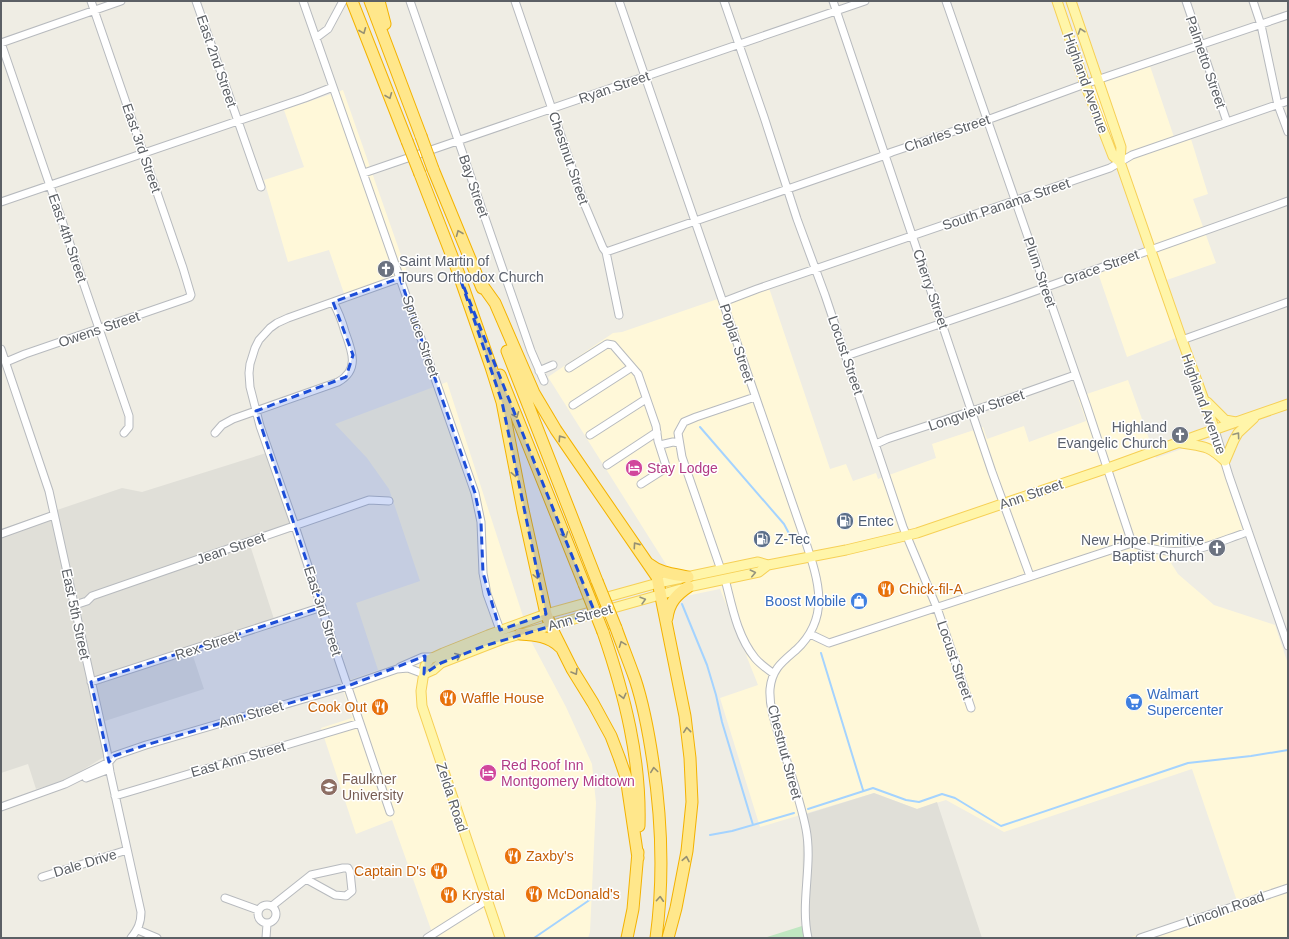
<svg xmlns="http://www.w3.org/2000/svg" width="1289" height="939" viewBox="0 0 1289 939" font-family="Arial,sans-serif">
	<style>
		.commercial { fill: #fff8d9 }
		.industrial { fill: #e0dfd8 }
		.green { fill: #c0e7c1 }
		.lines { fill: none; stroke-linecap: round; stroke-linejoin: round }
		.stream { stroke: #a4d3ff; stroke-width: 2 }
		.minor-casing { stroke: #b7babe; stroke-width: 9 }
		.major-casing { stroke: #f6d056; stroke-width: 11 }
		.highway-casing { stroke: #f3b200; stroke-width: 13 }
		.minor { stroke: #fff; stroke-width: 7 }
		.major { stroke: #fff5a9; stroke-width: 9 }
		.highway { stroke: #ffe78b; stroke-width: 11 }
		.highway-bridge-casing { stroke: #f3b200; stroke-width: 13; stroke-linecap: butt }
		.highway-bridge { stroke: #ffe78b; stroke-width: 11 }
		.oneway { stroke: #958f72 }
		.oneway2 { stroke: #95947d }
		.marked { fill: #1d4ed8; fill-opacity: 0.2; stroke: #1d4ed8; stroke-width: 3; stroke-dasharray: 8 5; stroke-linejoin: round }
		.labels { text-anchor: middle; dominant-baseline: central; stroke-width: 3; stroke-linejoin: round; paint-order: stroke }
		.street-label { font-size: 14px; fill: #5c6065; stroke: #fff }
		.worship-label { font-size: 14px; fill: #5b616d; stroke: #fff; text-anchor: end }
		.hotel-label { font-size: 14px; fill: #b23c85; stroke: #fff; text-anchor: start }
		.service-label { font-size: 14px; fill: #4e5e75; stroke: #fff; text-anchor: start }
		.food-label { font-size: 14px; fill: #c56008; stroke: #fff; text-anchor: start }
		.shop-label { font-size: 14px; fill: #366cbe; stroke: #fff; text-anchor: end }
		.education-label { font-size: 14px; fill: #785e54; stroke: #fff; text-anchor: start }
	</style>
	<rect width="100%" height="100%" fill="#efede4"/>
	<!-- commercial -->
	<path class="commercial" d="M 1150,66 L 1176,143 L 1191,139 L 1208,194 L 1193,199 L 1216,263 L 1158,283 L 1176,338 L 1127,357 L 1098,273 L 1148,255 L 1090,86 Z
		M 343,90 L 409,278 L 347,302 L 329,250 L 288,262 L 264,180 L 304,167 L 284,110 Z
		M 767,282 L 830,469 L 846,464 L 853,481 L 876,473 L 878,479 L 936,458 L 932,444 L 983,427 L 987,439 L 1024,426 L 1029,442 L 1086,421 L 1078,397 L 1128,380 L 1156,458 L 1213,438 L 1245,537 L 1171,563 L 1178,574 L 1214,605 L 1275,625 L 1288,664 L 1288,938 L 1128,938 L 1237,901 L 1192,769 L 1004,832 L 946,800 L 917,809 L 874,793 L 760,827 L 720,698 L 758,685 L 720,589 L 686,596 L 548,377 L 613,333 L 622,332 Z
		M 447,382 L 531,641 L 566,707 L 592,764 L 596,803 L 590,932 L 588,938 L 434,938 L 392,820 L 356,834 L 321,728 L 352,718 L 341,683 L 378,670 L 356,603 L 420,581 L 389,489 L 367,458 L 335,424 Z"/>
	<!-- industrial -->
	<path class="industrial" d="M 266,453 L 294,531 L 250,545 L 274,619 L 190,647 L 204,689 L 105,721 L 112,752 L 63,782 L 36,789 L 28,764 L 1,773 L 1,529 L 122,488 L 142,492 Z
		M 874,793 L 917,809 L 937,802 L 982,938 L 805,938 L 802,926 L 803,837 L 800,816 Z"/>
	<!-- green -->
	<path class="green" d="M 802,926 L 805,938 L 764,938 Z"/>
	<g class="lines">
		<!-- stream -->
		<path class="stream" d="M 700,427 L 784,524 L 793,541
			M 682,604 L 707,665 L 716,695 L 722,722 L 753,825
			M 821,653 L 863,790
			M 808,809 L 873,788 L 906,800 L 919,802 L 942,794 L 955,798 L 1001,826 L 1188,763 L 1251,756 L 1288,750
			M 710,835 L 732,831 L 794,813
			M 534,938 L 591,899"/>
		<defs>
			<path id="minor" d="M 196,1 L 261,187
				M 303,1 L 475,493 L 481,522 L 483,573 L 487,594 L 500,630
				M 410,1 L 531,351 L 544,381
				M 515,1 L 584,203 L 603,248 L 606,252 L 619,315
				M 619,1 L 804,537 C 818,579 832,616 796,650 C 782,662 772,669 770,689 C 769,706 775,723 780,739 C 789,769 800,799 806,829 C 813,865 800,902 808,938
				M 724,1 L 764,117 L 797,219 L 825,295 L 903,527 L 937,608 L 971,708
				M 833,1 L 992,472 L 1030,576
				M 946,1 L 1087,407 L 1132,543
				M 1186,1 L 1227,122
				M 1253,1 L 1261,25 L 1278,105 L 1288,132
				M 316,38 L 328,29 L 343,1
				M 1,43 L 129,416 L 129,427 L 124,433
				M 1,43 L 121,1
				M 364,173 L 865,1
				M 1,202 L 305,98 L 333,87
				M 606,252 L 880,157 L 892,152 L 987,120 L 1085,84 L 1288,15
				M 723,302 L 757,289 L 1110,168 L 1132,155 L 1288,101
				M 1182,340 L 1288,302
				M 1,349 L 49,491 L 107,752 L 110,772 L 141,912 C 141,923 138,929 131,938
				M 846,356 L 1010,300 L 1288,201
				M 6,362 L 25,354 L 185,299 L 190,297 L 191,295 L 183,268 L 91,1
				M 569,368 L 607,344 L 613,345 L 638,374 L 656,426 L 658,441 L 666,466 L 663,470 L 641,484
				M 539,371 L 553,365
				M 573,405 L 632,367
				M 1215,430 L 1229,476 L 1288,646
				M 215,433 L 222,425 L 233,419 L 338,382 C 360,370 352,351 345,332 C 342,321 338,311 333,302
				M 590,435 L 646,399
				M 876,444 L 887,439 L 993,404 L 1075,375
				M 660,445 L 673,442 L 679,443
				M 607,465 L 657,432
				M 1,534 L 54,515
				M 1132,543 C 1149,548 1165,553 1183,551 C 1204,550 1228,538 1248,532
				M 721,570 L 682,457 L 678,433 L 684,422 L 696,417 L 755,397
				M 725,579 C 732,606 737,636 755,658 C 760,664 767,669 774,674
				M 75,605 L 87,601 L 92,596 L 369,500 L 389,501
				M 810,634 L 829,643 L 1132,543
				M 400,667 L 423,657 L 434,657
				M 91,682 L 322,607
				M 86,778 L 107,770 L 109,762
				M 115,796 L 360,723
				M 1,807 L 65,784 L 109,762 L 114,756 L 146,745 L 348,686 L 397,669 L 408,668 L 424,674
				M 390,812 L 337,655 L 295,526 L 260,426 L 250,387 L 249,373 L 250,364 L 255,348 L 259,340 L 270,328 L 277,323 L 288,318 L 400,278
				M 343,868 L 348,868 L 350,872 L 352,891 L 346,896 L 335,895 L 306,879 L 311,875 Z
				M 42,877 L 127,850
				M 225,898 L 258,910
				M258 914a9 9 0 1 1 18 0a9 9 0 1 1-18 0Z
				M 272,906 L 306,879
				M 138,930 L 157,938
				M 266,938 L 267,924
				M 427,938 L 487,900
				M 1140,938 L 1288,888"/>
			<path id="major" d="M 1057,1 L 1085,84 L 1113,156 L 1120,162
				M 1071,1 L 1121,147 L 1120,162 L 1182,340 L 1215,430
				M 1207,402 L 1225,420 L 1236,422
				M 1177,442 C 1201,447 1206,443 1225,461 L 1234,440 L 1238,433 L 1254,418
				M 424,674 L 433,670 L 441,663 L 503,639 L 688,587 L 759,572 L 768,565
				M 500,938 L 422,706 L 421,691 L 425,666 L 430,659 L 443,653 L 488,635 L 546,614 L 658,583 L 758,562 L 768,565 L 846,550 L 917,533 L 1108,468 L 1199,435 L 1288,404"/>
			<path id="highway" d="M 352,1 L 407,141
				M 370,1 L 421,136
				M 379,1 L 385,24
				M 433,169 L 482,288
				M 420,174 L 462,282
				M 459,275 L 491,367 L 502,402 L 523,510 L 546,614 L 553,631 L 572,669 L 593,703 L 611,736 L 619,757 L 626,777 L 638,858
				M 480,282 L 495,303 L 534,393 L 556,430 L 657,577 L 685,716 L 690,758 L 692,802 L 687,851 L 676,908 L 668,938
				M 507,351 L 597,581
				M 500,375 L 584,584
				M 649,564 C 660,573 674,574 688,577
				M 667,618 C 669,603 676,595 688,587
				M 616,628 C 622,645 629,662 635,679 C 644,706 649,735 653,762 C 662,821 664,879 656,938
				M 603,632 C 625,696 641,759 639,826
				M 520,634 C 535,635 549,636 560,647
				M 627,938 L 633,909 L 638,852"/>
		</defs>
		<!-- minor casing -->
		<use href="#minor" class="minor-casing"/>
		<!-- major casing -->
		<use href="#major" class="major-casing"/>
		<!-- highway casing -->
		<use href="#highway" class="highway-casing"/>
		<!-- minor -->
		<use href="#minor" class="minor"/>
		<!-- major -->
		<use href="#major" class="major"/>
		<!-- highway -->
		<use href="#highway" class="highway"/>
		<defs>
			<path id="highway-bridge" d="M 421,136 L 433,169
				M 407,141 L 420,174
				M 597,581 L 616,628
				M 584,584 L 603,632"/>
		</defs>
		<!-- highway-bridge casing -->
		<use href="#highway-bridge" class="highway-bridge-casing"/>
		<!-- highway-bridge -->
		<use href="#highway-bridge" class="highway-bridge"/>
	</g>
	<!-- one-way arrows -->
	<defs><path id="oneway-chevron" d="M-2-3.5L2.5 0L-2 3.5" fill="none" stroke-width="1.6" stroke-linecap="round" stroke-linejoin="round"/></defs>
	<g class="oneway">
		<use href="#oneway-chevron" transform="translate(363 31) rotate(68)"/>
		<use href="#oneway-chevron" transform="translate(389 96) rotate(68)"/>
		<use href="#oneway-chevron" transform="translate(459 233) rotate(-112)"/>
		<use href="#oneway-chevron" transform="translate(516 415) rotate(68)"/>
		<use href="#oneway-chevron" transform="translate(561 438) rotate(-124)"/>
		<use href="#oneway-chevron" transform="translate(515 474) rotate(79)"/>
		<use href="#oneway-chevron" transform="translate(565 535) rotate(69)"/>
		<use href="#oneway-chevron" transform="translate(636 545) rotate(-125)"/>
		<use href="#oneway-chevron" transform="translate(537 576) rotate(78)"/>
		<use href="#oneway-chevron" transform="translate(622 644) rotate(-111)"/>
		<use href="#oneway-chevron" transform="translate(575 672) rotate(59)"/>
		<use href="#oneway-chevron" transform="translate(623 696) rotate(76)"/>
		<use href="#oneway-chevron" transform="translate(687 730) rotate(-96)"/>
		<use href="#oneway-chevron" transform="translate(654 770) rotate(-98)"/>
		<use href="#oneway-chevron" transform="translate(686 859) rotate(-79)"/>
		<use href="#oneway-chevron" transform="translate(660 899) rotate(-86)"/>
	</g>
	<g class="oneway2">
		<use href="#oneway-chevron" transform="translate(1081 31) rotate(-109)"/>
		<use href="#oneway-chevron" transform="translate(1237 435) rotate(-54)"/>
		<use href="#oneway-chevron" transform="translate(753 573) rotate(-13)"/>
		<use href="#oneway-chevron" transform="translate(643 600) rotate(-16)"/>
		<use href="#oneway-chevron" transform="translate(458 656) rotate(-23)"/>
	</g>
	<!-- marked area -->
	<path class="marked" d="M 459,275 L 595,613 L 484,646 L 441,663 L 424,674 L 425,656 L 348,686 L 146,745 L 114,756 L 109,762 L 91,682 L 322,607 L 256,411 L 346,377 L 353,355 L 333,302 L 400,278 L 475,493 L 481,522 L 483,573 L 500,630 L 546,614 L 502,402 Z"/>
	<!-- icons -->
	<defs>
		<symbol id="church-disc" viewBox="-11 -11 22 22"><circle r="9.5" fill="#6b7280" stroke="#fff"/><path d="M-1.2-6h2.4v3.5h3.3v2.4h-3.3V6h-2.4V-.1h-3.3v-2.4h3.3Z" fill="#fff"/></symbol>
		<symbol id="hotel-disc" viewBox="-11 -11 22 22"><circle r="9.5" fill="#d1479c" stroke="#fff"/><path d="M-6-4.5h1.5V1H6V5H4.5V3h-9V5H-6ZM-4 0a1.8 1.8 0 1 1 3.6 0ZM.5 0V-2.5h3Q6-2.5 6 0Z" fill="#fff"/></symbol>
		<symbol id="fuel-disc" viewBox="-11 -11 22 22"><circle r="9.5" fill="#5c6f8a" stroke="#fff"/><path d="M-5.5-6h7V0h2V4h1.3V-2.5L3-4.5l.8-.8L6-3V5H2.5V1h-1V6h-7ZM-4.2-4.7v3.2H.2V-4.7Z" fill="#fff"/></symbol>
		<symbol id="restaurant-disc" viewBox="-11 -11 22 22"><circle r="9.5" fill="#e8710a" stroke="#fff"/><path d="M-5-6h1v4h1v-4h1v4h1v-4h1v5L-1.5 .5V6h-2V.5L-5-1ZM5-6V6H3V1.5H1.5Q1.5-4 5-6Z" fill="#fff"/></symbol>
		<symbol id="shop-disc" viewBox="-11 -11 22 22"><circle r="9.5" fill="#3f7fe0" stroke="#fff"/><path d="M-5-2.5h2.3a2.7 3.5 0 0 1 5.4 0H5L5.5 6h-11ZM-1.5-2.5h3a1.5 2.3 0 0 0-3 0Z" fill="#fff"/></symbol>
		<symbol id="supermarket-disc" viewBox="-11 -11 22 22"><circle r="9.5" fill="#3f7fe0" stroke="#fff"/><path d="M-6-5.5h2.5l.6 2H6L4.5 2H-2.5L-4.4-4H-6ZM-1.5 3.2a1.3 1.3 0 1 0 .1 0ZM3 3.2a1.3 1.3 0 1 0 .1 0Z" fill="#fff"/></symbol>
		<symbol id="school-disc" viewBox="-11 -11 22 22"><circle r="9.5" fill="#8d6e63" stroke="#fff"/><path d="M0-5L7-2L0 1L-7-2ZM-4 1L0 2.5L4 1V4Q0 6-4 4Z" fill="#fff"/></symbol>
	</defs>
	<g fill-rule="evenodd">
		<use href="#church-disc" x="376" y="259" width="20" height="20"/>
		<use href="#church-disc" x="1170" y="425" width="20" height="20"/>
		<use href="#hotel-disc" x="624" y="458" width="20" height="20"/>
		<use href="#fuel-disc" x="835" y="511" width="20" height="20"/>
		<use href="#fuel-disc" x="752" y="529" width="20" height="20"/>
		<use href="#church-disc" x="1207" y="538" width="20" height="20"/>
		<use href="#restaurant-disc" x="876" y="579" width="20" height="20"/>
		<use href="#shop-disc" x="849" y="591" width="20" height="20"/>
		<use href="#restaurant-disc" x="438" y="688" width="20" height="20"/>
		<use href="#supermarket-disc" x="1124" y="692" width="20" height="20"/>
		<use href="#restaurant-disc" x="370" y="697" width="20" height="20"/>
		<use href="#hotel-disc" x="478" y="763" width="20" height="20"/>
		<use href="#school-disc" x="319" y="777" width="20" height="20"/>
		<use href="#restaurant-disc" x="503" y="846" width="20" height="20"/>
		<use href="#restaurant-disc" x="429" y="861" width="20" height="20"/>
		<use href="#restaurant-disc" x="524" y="884" width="20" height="20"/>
		<use href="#restaurant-disc" x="439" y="885" width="20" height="20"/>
	</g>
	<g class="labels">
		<!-- street labels -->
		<g class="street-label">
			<text transform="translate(217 61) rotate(71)">East 2nd Street</text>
			<text transform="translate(1206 62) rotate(71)">Palmetto Street</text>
			<text transform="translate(1086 83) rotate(70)">Highland Avenue</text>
			<text transform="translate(614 87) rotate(-19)">Ryan Street</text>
			<text transform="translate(947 133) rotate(-19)">Charles Street</text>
			<text transform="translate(142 148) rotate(71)">East 3rd Street</text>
			<text transform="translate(569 158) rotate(71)">Chestnut Street</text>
			<text transform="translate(474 186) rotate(71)">Bay Street</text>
			<text transform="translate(1006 204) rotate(-19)">South Panama Street</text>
			<text transform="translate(68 238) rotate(71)">East 4th Street</text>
			<text transform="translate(1101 267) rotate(-20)">Grace Street</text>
			<text transform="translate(1040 272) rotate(71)">Plum Street</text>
			<text transform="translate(931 289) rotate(71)">Cherry Street</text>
			<text transform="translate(99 329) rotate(-19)">Owens Street</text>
			<text transform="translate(421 336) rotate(71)">Spruce Street</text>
			<text transform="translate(737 343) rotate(72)">Poplar Street</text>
			<text transform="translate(846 355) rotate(71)">Locust Street</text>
			<text transform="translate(1204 404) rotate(70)">Highland Avenue</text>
			<text transform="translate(976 410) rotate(-19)">Longview Street</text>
			<text transform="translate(1031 494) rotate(-19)">Ann Street</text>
			<text transform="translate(231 548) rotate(-19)">Jean Street</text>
			<text transform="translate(323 611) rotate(72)">East 3rd Street</text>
			<text transform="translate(76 614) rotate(78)">East 5th Street</text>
			<text transform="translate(580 617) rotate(-16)">Ann Street</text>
			<text transform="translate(207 645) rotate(-18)">Rex Street</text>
			<text transform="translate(955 660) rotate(71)">Locust Street</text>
			<text transform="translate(251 714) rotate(-16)">Ann Street</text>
			<text transform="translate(785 752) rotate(75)">Chestnut Street</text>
			<text transform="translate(238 759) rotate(-16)">East Ann Street</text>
			<text transform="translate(452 797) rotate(72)">Zelda Road</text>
			<text transform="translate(85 863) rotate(-17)">Dale Drive</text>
			<text transform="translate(1225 909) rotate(-19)">Lincoln Road</text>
		</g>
		<!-- worship labels -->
		<g class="worship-label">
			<text x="399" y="261" text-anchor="start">Saint Martin of<tspan x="399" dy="16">Tours Orthodox Church</tspan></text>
			<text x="1167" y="427">Highland<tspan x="1167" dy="16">Evangelic Church</tspan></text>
			<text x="1204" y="540">New Hope Primitive<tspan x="1204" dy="16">Baptist Church</tspan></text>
		</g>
		<!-- hotel labels -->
		<g class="hotel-label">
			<text x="647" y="468">Stay Lodge</text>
			<text x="501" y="765">Red Roof Inn<tspan x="501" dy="16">Montgomery Midtown</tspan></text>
		</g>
		<!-- service labels -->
		<g class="service-label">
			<text x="858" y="521">Entec</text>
			<text x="775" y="539">Z-Tec</text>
		</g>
		<!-- food labels -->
		<g class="food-label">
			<text x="899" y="589">Chick-fil-A</text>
			<text x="461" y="698">Waffle House</text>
			<text x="367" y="707" text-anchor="end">Cook Out</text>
			<text x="526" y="856">Zaxby's</text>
			<text x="426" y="871" text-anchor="end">Captain D's</text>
			<text x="547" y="894">McDonald's</text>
			<text x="462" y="895">Krystal</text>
		</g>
		<!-- shop labels -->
		<g class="shop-label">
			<text x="846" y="601">Boost Mobile</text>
			<text x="1147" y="694" text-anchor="start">Walmart<tspan x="1147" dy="16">Supercenter</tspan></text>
		</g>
		<!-- education labels -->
		<g class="education-label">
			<text x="342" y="779">Faulkner<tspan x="342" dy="16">University</tspan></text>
		</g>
	</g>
	<!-- border -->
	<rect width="1289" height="939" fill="none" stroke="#5c6065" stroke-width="4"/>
</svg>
